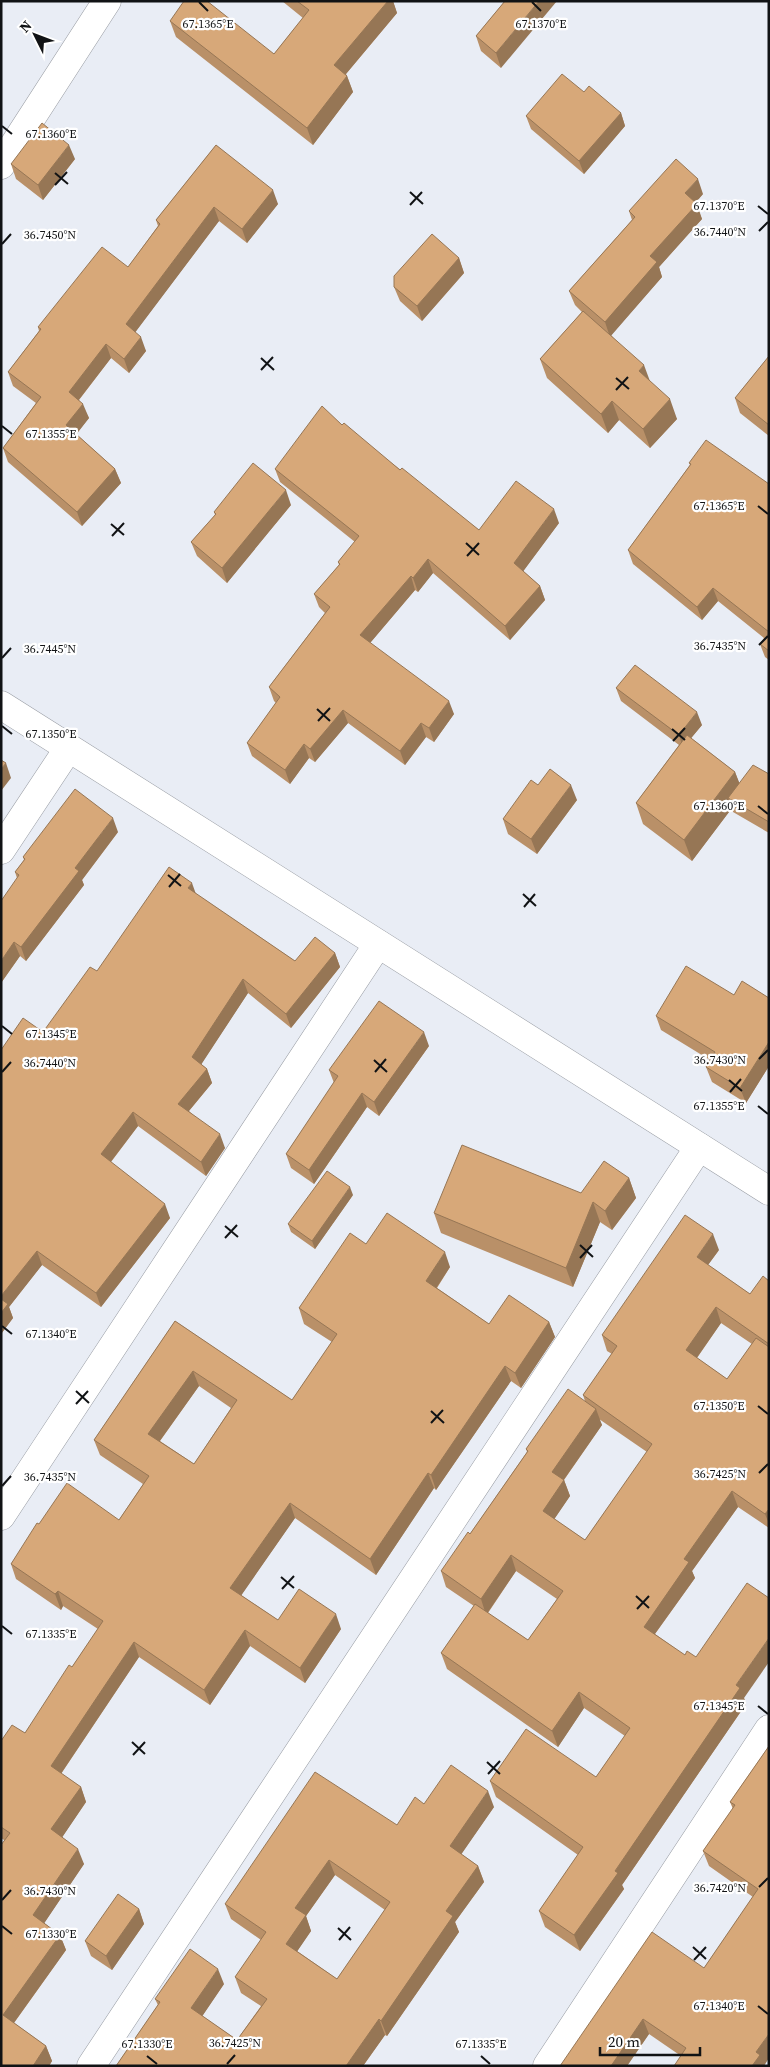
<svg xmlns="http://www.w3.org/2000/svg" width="770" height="2067" viewBox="0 0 770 2067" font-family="'Source Serif 4',serif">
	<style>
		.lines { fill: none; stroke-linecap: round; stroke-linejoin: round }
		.street-casing { stroke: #979ba2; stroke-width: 29 }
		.secondary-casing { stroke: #979ba2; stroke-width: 29 }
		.street { stroke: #fff; stroke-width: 28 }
		.secondary { stroke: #fff; stroke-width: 28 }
		.wall { fill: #b99068; fill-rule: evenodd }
		.shaded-wall { fill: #967655 }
		.building { fill: #d7a879; stroke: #967655; fill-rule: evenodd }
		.ticks { fill: none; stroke: #111315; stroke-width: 2 }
		.ticks-label { font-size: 12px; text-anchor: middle; fill: #111315; stroke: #fff; stroke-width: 4.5; stroke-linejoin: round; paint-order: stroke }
	</style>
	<rect width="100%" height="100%" fill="#e9edf5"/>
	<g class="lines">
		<defs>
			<path id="street" d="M 1,165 L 107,1
				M 1,850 L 68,749
				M 1,1516 L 378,944
				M 91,2066 L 699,1147
				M 547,2066 L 769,1729"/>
			<path id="secondary" d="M 1,705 L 769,1191"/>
		</defs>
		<!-- street casing -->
		<use href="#street" class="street-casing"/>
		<!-- secondary casing -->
		<use href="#secondary" class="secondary-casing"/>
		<!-- street -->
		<use href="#street" class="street"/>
		<!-- secondary -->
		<use href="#secondary" class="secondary"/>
	</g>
	<!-- wall -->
	<path class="wall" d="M 282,1 L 393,1 L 397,13 L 346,74 L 347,76 L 353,92 L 313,145 L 176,37 L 170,21 L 274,54 L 303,18 Z
		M 505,1 L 501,68 L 481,51 L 476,36 Z
		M 584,92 L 621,113 L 625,126 L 584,174 L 531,129 L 526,116 Z
		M 216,145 L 278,204 L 247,243 L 219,221 L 135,332 L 146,351 L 129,373 L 111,358 L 79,400 L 89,418 L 76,434 L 115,469 L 121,483 L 82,526 L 8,462 L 3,448 L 36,403 L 13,386 L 8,372 L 39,331 L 38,327 L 128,267 L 158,226 L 156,220 Z
		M 75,159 L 43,200 L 16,179 L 11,164 Z
		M 703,194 L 695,203 L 702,219 L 659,267 L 662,277 L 611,335 L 651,382 L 677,419 L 650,448 L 619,420 L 608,433 L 547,378 L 540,359 L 582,312 L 575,305 L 569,291 L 632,220 L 629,211 Z
		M 459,258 L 464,273 L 422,321 L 400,301 L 394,287 Z
		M 769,356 L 769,436 L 740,413 L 735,398 Z
		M 342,425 L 479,530 L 559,523 L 523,571 L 540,586 L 545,600 L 510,640 L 433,573 L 418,592 L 415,590 L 370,643 L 454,714 L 434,742 L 426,737 L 405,765 L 348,723 L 315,762 L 309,758 L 290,784 L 252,756 L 247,743 L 276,703 L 274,701 L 269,687 L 325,613 L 319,607 L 314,594 L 339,565 L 338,562 L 355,542 L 280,482 L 275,469 Z
		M 689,463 L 769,484 L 769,660 L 765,657 L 760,644 L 764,638 L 718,601 L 702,620 L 633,564 L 628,550 L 690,465 Z
		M 291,505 L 227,583 L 197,556 L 191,542 L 215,515 L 214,512 Z
		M 616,688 L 702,725 L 691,738 L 735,772 L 739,783 L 769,774 L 769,833 L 733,812 L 732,808 L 692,861 L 643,824 L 636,803 L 679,745 L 621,701 Z
		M 538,785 L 577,800 L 537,854 L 508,834 L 503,819 Z
		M 118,832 L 82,880 L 84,885 L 26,961 L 20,956 L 1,983 L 17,878 L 15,872 L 24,860 L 23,857 Z
		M 195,893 L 295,961 L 335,953 L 340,967 L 291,1028 L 248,993 L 201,1064 L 207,1069 L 212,1083 L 189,1111 L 225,1148 L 206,1176 L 138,1126 L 111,1162 L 170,1218 L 101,1307 L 42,1265 L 9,1307 L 13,1318 L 1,1334 L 43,1032 L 97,971 Z
		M 734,995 L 769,998 L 769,1066 L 746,1103 L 712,1082 L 706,1067 L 710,1060 L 661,1030 L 656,1016 Z
		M 429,1046 L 379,1116 L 367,1107 L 314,1184 L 291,1168 L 286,1154 L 334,1083 L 329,1070 Z
		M 629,1178 L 636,1198 L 612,1230 L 600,1222 L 573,1287 L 441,1233 L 434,1213 L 581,1193 Z
		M 353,1195 L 315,1249 L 291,1232 L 288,1224 Z
		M 366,1244 L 450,1267 L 437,1288 L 489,1324 L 549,1322 L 555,1337 L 521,1388 L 511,1381 L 436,1490 L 434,1488 L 376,1575 L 295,1518 L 241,1595 L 278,1620 L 341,1629 L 305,1683 L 250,1646 L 210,1705 L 139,1657 L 61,1774 L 81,1787 L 86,1802 L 62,1837 L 84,1864 L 44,1923 L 60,1935 L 66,1950 L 14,2023 L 46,2046 L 52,2061 L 49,2066 L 1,2066 L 4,1840 L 1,1838 L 1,1741 L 25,1733 L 72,1667 L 98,1629 L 63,1606 L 61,1610 L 16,1579 L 11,1564 L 39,1524 L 119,1520 L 143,1484 L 100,1455 L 94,1440 L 175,1321 L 292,1400 L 332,1342 L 304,1324 L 299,1308 ZM 199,1386 L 231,1408 L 194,1464 L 160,1441 Z
		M 719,1250 L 708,1265 L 750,1294 L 769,1281 L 769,1528 L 738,1507 L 692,1571 L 695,1578 L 655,1634 L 744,1698 L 746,1704 L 622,1885 L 624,1889 L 580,1951 L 545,1927 L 539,1911 L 578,1855 L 496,1797 L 490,1781 L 596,1777 L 625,1736 L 584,1708 L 558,1747 L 447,1669 L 441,1653 L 474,1606 L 446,1587 L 441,1571 L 470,1534 L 527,1452 L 526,1449 L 585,1401 L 583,1395 L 612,1354 L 607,1351 L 602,1335 ZM 721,1323 L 752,1344 L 727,1379 L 697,1358 ZM 599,1419 L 647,1452 L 585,1540 L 554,1519 L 570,1496 L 564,1480 L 602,1425 ZM 516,1571 L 557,1599 L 528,1640 L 488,1613 Z
		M 769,1746 L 764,2065 L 681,2056 L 649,2034 L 627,2066 L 560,2066 L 704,1968 L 753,1897 L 709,1866 L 703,1851 L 733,1809 L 730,1802 Z
		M 424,1804 L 494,1807 L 461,1854 L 478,1866 L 484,1882 L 455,1922 L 459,1932 L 387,2036 L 385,2035 L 363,2066 L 116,2066 L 158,2005 L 155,1999 L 224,1984 L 202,2016 L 237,2040 L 261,2006 L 241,1993 L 235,1977 L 261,1940 L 231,1919 L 225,1904 L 397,1825 ZM 335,1875 L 385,1910 L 337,1979 L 297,1951 L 311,1931 L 306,1916 Z
		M 139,1909 L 144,1924 L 112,1970 L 91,1956 L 85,1941 Z"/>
	<!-- shaded-wall -->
	<path class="shaded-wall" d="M 388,1 L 393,1 L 397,13 L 340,81 L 334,65 Z
		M 539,1 L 557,1 L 501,68 L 496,53 Z
		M 347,76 L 353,92 L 313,145 L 307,128 Z
		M 621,113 L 625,126 L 584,174 L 579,161 Z
		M 69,145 L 75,159 L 43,200 L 38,185 Z
		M 698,179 L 703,194 L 691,208 L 685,193 Z
		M 273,190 L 278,204 L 247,243 L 242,229 Z
		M 697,204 L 702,219 L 659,267 L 662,277 L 610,337 L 605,322 L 650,256 Z
		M 214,207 L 219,221 L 131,338 L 126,324 Z
		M 459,258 L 464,273 L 422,321 L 417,306 Z
		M 141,337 L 146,351 L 129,373 L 124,359 Z
		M 106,344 L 111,358 L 74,406 L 69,392 Z
		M 644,365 L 651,384 L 639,371 Z
		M 670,399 L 677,419 L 650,448 L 643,429 Z
		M 612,401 L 619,420 L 608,433 L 601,414 Z
		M 83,404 L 89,418 L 72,440 L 66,425 Z
		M 115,469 L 121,483 L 82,526 L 77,512 Z
		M 286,490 L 291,505 L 227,583 L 222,568 Z
		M 554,509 L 559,523 L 519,577 L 514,563 Z
		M 428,559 L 433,573 L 418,592 L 413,578 Z
		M 411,576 L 415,590 L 365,649 L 360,635 Z
		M 540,586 L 545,600 L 510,640 L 505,626 Z
		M 713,588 L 718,601 L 702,620 L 697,607 Z
		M 449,701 L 454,714 L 434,742 L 429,728 Z
		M 343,710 L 348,723 L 315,762 L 310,749 Z
		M 697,712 L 702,725 L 683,748 L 679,735 Z
		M 421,723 L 426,737 L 405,765 L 400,751 Z
		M 304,744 L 309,758 L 290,784 L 285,770 Z
		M 6,763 L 11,778 L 1,791 L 1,769 Z
		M 735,772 L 743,792 L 728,798 L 732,808 L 692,861 L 684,840 Z
		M 571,785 L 577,800 L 537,854 L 531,839 Z
		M 113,818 L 118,832 L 82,880 L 84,885 L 26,961 L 21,947 L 75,868 Z
		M 192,883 L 197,897 L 188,888 Z
		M 14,942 L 20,956 L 1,983 L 1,961 Z
		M 335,953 L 340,967 L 291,1028 L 286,1014 Z
		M 243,979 L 248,993 L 197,1071 L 192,1057 Z
		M 424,1032 L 429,1046 L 379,1116 L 374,1102 Z
		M 769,1042 L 769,1066 L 746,1103 L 740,1088 Z
		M 207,1069 L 212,1083 L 183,1118 L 178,1104 Z
		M 362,1093 L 367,1107 L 314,1184 L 309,1170 Z
		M 133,1112 L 138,1126 L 106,1168 L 101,1154 Z
		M 220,1134 L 225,1148 L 206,1176 L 201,1162 Z
		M 629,1178 L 636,1198 L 612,1230 L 605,1211 Z
		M 350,1187 L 353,1195 L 315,1249 L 312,1241 Z
		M 593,1202 L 600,1222 L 573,1287 L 566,1268 Z
		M 165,1204 L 170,1218 L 101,1307 L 96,1293 Z
		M 713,1234 L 719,1250 L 702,1273 L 697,1257 Z
		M 37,1251 L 42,1265 L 9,1307 L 13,1318 L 1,1334 L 1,1296 Z
		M 445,1252 L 450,1267 L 431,1296 L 426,1281 Z
		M 716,1307 L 721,1323 L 691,1366 L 686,1350 Z
		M 549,1322 L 555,1337 L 521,1388 L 515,1373 Z
		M 505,1366 L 511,1381 L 436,1490 L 431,1475 Z
		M 193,1371 L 199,1386 L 154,1449 L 148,1434 Z
		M 596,1409 L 602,1425 L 558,1488 L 552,1472 Z
		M 428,1473 L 434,1488 L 376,1575 L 370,1559 Z
		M 564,1480 L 570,1496 L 549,1527 L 543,1511 Z
		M 732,1491 L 738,1507 L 692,1571 L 695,1578 L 649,1642 L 644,1627 L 684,1559 Z
		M 290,1503 L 295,1518 L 236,1603 L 230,1588 Z
		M 769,1509 L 769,1524 L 765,1514 Z
		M 511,1555 L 516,1571 L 486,1615 L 481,1599 Z
		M 58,1591 L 63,1606 L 61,1610 L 55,1594 Z
		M 336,1614 L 341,1629 L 305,1683 L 300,1668 Z
		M 245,1630 L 250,1646 L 210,1705 L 204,1690 Z
		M 769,1638 L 769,1662 L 744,1698 L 746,1704 L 622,1885 L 624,1889 L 580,1951 L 574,1935 L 736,1685 Z
		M 134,1642 L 139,1657 L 56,1781 L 51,1766 Z
		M 579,1692 L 584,1708 L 558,1747 L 552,1731 Z
		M 81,1787 L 86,1802 L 57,1845 L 51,1829 Z
		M 488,1791 L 494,1807 L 456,1862 L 450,1846 Z
		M 78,1849 L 84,1864 L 39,1931 L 33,1915 Z
		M 329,1860 L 335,1875 L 306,1916 L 311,1931 L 292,1959 L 286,1944 L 295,1908 Z
		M 478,1866 L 484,1882 L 455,1922 L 459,1932 L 387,2036 L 381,2021 L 446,1911 Z
		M 139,1909 L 144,1924 L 112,1970 L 106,1956 Z
		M 60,1935 L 66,1950 L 8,2031 L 3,2015 Z
		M 218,1969 L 224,1984 L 197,2024 L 191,2008 Z
		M 379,2019 L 385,2035 L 363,2066 L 346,2066 Z
		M 643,2019 L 649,2034 L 627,2066 L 611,2066 Z
		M 769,2034 L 769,2058 L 764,2066 L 752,2066 L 756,2052 Z
		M 46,2046 L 52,2061 L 49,2066 L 33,2066 Z"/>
	<!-- building -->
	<path class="building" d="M 184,1 L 207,1 L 274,54 L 309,10 L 297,1 L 388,1 L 334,65 L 347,76 L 307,128 L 170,21 Z
		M 505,1 L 539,1 L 496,53 L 476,36 Z
		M 562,74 L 584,92 L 589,86 L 621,113 L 579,161 L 526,116 Z
		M 42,123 L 69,145 L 38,185 L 11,164 Z
		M 216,145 L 273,190 L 242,229 L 214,207 L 126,324 L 141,337 L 124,359 L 106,344 L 69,392 L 83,404 L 66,425 L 115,469 L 77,512 L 3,448 L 41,397 L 8,372 L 41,329 L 38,327 L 102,247 L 128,267 L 160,224 L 156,220 Z
		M 676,159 L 698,179 L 685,193 L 697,204 L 650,256 L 657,262 L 605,322 L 569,291 L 635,217 L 629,211 Z
		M 432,234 L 459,258 L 417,306 L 394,287 L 394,276 Z
		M 583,311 L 644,365 L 639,371 L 670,399 L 643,429 L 612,401 L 601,414 L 540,359 Z
		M 769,356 L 769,425 L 735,398 Z
		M 322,406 L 342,425 L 344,423 L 400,470 L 402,468 L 479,530 L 516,481 L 554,509 L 514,563 L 540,586 L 505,626 L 428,559 L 413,578 L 411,576 L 360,635 L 449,701 L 429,728 L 421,723 L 400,751 L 343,710 L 310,749 L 304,744 L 285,770 L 247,743 L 280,697 L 269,687 L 330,607 L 314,594 L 340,564 L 338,562 L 359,536 L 275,469 Z
		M 706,440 L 769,484 L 769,632 L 713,588 L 697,607 L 628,550 L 691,464 L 689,463 Z
		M 253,463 L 286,490 L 222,568 L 191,542 L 216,514 L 214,512 Z
		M 769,633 L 769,651 L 760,644 Z
		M 635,665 L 697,712 L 679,735 L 616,688 Z
		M 687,735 L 735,772 L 684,840 L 636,803 Z
		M 1,760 L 6,763 L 1,769 Z
		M 753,765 L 769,774 L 769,822 L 728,798 Z
		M 550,769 L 571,785 L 531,839 L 503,819 L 531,780 L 538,785 Z
		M 75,789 L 113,818 L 75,868 L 79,871 L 21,947 L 14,942 L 1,961 L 1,901 L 19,875 L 15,872 L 25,859 L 23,857 Z
		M 169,867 L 192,883 L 188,888 L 295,961 L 315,937 L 335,953 L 286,1014 L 243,979 L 192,1057 L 207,1069 L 178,1104 L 220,1134 L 201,1162 L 133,1112 L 101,1154 L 165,1204 L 96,1293 L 37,1251 L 1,1296 L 1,1050 L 23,1018 L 43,1032 L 90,967 L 97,971 Z
		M 686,966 L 734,995 L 742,981 L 769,998 L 769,1042 L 740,1088 L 706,1067 L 715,1052 L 656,1016 Z
		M 379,1001 L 424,1032 L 374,1102 L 362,1093 L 309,1170 L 286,1154 L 338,1076 L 329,1070 Z
		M 462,1145 L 581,1193 L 604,1161 L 629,1178 L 605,1211 L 593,1202 L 566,1268 L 434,1213 Z
		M 327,1171 L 350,1187 L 312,1241 L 288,1224 Z
		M 387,1213 L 445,1252 L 426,1281 L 489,1324 L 509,1295 L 549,1322 L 515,1373 L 505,1366 L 431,1475 L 428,1473 L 370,1559 L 290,1503 L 230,1588 L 278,1620 L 299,1589 L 336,1614 L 300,1668 L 245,1630 L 204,1690 L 134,1642 L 51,1766 L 81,1787 L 51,1829 L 78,1849 L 33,1915 L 60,1935 L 3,2015 L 46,2046 L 33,2066 L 1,2066 L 1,1845 L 10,1833 L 1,1827 L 1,1741 L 12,1725 L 25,1733 L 69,1665 L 72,1667 L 103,1621 L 58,1591 L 55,1594 L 11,1564 L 37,1523 L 39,1524 L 67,1483 L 119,1520 L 149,1476 L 94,1440 L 175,1321 L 292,1400 L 337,1334 L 299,1308 L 350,1233 L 366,1244 ZM 193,1371 L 237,1400 L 194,1464 L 148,1434 Z
		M 685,1215 L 713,1234 L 697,1257 L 750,1294 L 763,1276 L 769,1281 L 769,1344 L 716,1307 L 686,1350 L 727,1379 L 756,1338 L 769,1347 L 769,1509 L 765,1514 L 732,1491 L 684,1559 L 689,1562 L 644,1627 L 685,1655 L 687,1651 L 696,1657 L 747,1583 L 769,1598 L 769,1638 L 736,1685 L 740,1688 L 615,1871 L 618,1873 L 574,1935 L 539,1911 L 583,1847 L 490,1781 L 526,1729 L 596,1777 L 630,1728 L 579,1692 L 552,1731 L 441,1653 L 475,1604 L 528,1640 L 563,1591 L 511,1555 L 481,1599 L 441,1571 L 468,1532 L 470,1534 L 528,1451 L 526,1449 L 568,1389 L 596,1409 L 552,1472 L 564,1480 L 543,1511 L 585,1540 L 652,1444 L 583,1395 L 617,1346 L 602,1335 Z
		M 1,1299 L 8,1304 L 1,1313 Z
		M 769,1746 L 769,2034 L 756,2052 L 760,2055 L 752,2066 L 674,2066 L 686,2048 L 643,2019 L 611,2066 L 560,2066 L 652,1932 L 704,1968 L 758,1889 L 703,1851 L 735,1805 L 730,1802 Z
		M 451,1765 L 488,1791 L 450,1846 L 478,1866 L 446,1911 L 453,1916 L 381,2021 L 379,2019 L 346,2066 L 116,2066 L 160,2002 L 155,1999 L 190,1949 L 218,1969 L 191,2008 L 237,2040 L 267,1999 L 235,1977 L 266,1932 L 225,1904 L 315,1772 L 397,1825 L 415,1797 L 424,1804 ZM 329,1860 L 390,1902 L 337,1979 L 286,1944 L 306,1915 L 295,1908 Z
		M 118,1894 L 139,1909 L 106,1956 L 85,1941 Z"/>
	<!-- ticks -->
	<path class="ticks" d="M 199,2 L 208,11M 532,2 L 541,11M 2,126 L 12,134M 55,173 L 68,184M 55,185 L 67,172M 410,192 L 423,204M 410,205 L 422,192M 758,206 L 768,214M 759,231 L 768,222M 2,244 L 11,234M 261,358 L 274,370M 261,370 L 273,357M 616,378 L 629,389M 616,390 L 628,377M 2,426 L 12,434M 758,506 L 768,514M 111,524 L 124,535M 112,536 L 124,523M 466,543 L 479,555M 467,556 L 479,543M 759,645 L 768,636M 2,658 L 11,648M 317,709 L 330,721M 318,721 L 330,708M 2,726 L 12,734M 672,729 L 685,740M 673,741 L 685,728M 758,806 L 768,814M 168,875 L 181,886M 169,887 L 180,874M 523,894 L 536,906M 524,907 L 535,894M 2,1026 L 12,1034M 759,1059 L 768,1050M 374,1060 L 387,1072M 2,1072 L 11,1062M 375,1072 L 386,1059M 729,1080 L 742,1091M 730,1092 L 741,1079M 758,1106 L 768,1114M 225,1226 L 238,1237M 225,1238 L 237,1225M 580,1245 L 593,1257M 580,1258 L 592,1245M 2,1326 L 12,1334M 76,1391 L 89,1403M 76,1404 L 88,1391M 758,1406 L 768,1414M 431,1411 L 444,1423M 431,1423 L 443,1410M 759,1473 L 768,1464M 2,1486 L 11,1476M 281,1577 L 294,1588M 282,1589 L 294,1576M 636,1596 L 649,1608M 637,1609 L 649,1596M 2,1626 L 12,1634M 758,1706 L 768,1714M 132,1742 L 145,1754M 133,1755 L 145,1742M 487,1762 L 500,1774M 488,1774 L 500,1761M 759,1887 L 768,1878M 2,1900 L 11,1890M 2,1926 L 12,1934M 338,1928 L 351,1940M 339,1940 L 350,1927M 693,1947 L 706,1959M 694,1960 L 706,1947M 758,2006 L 768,2014M 147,2056 L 157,2064M 481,2056 L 490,2064M 227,2064 L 235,2055"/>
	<g class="ticks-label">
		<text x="208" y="28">67.1365°E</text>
		<text x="541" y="28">67.1370°E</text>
		<text x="51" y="138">67.1360°E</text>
		<text x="719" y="210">67.1370°E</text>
		<text x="720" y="236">36.7440°N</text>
		<text x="50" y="239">36.7450°N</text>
		<text x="51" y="438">67.1355°E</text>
		<text x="719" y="510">67.1365°E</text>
		<text x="720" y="650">36.7435°N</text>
		<text x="50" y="653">36.7445°N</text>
		<text x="51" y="738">67.1350°E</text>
		<text x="719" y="810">67.1360°E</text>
		<text x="51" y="1038">67.1345°E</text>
		<text x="720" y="1064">36.7430°N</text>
		<text x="50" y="1067">36.7440°N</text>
		<text x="719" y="1110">67.1355°E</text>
		<text x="51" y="1338">67.1340°E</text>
		<text x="719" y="1410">67.1350°E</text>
		<text x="720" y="1478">36.7425°N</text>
		<text x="50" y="1481">36.7435°N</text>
		<text x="51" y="1638">67.1335°E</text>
		<text x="719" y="1710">67.1345°E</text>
		<text x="720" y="1892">36.7420°N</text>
		<text x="50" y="1895">36.7430°N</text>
		<text x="51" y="1938">67.1330°E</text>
		<text x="719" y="2010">67.1340°E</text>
		<text x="235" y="2047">36.7425°N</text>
		<text x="147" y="2048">67.1330°E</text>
		<text x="481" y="2048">67.1335°E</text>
	</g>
	<!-- border -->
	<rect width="770" height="2067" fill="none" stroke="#111315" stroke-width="5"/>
	<!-- north arrow -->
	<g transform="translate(35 35) rotate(312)" stroke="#ffffff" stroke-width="4" paint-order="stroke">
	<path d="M0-4L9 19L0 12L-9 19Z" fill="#111315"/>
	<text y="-8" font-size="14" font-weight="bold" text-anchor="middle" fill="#111315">N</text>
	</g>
	<!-- scale -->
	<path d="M600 2047v8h100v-8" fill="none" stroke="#111315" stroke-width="2.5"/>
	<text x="608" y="2047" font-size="15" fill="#111315" stroke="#ffffff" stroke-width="4" paint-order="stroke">20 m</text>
</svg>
